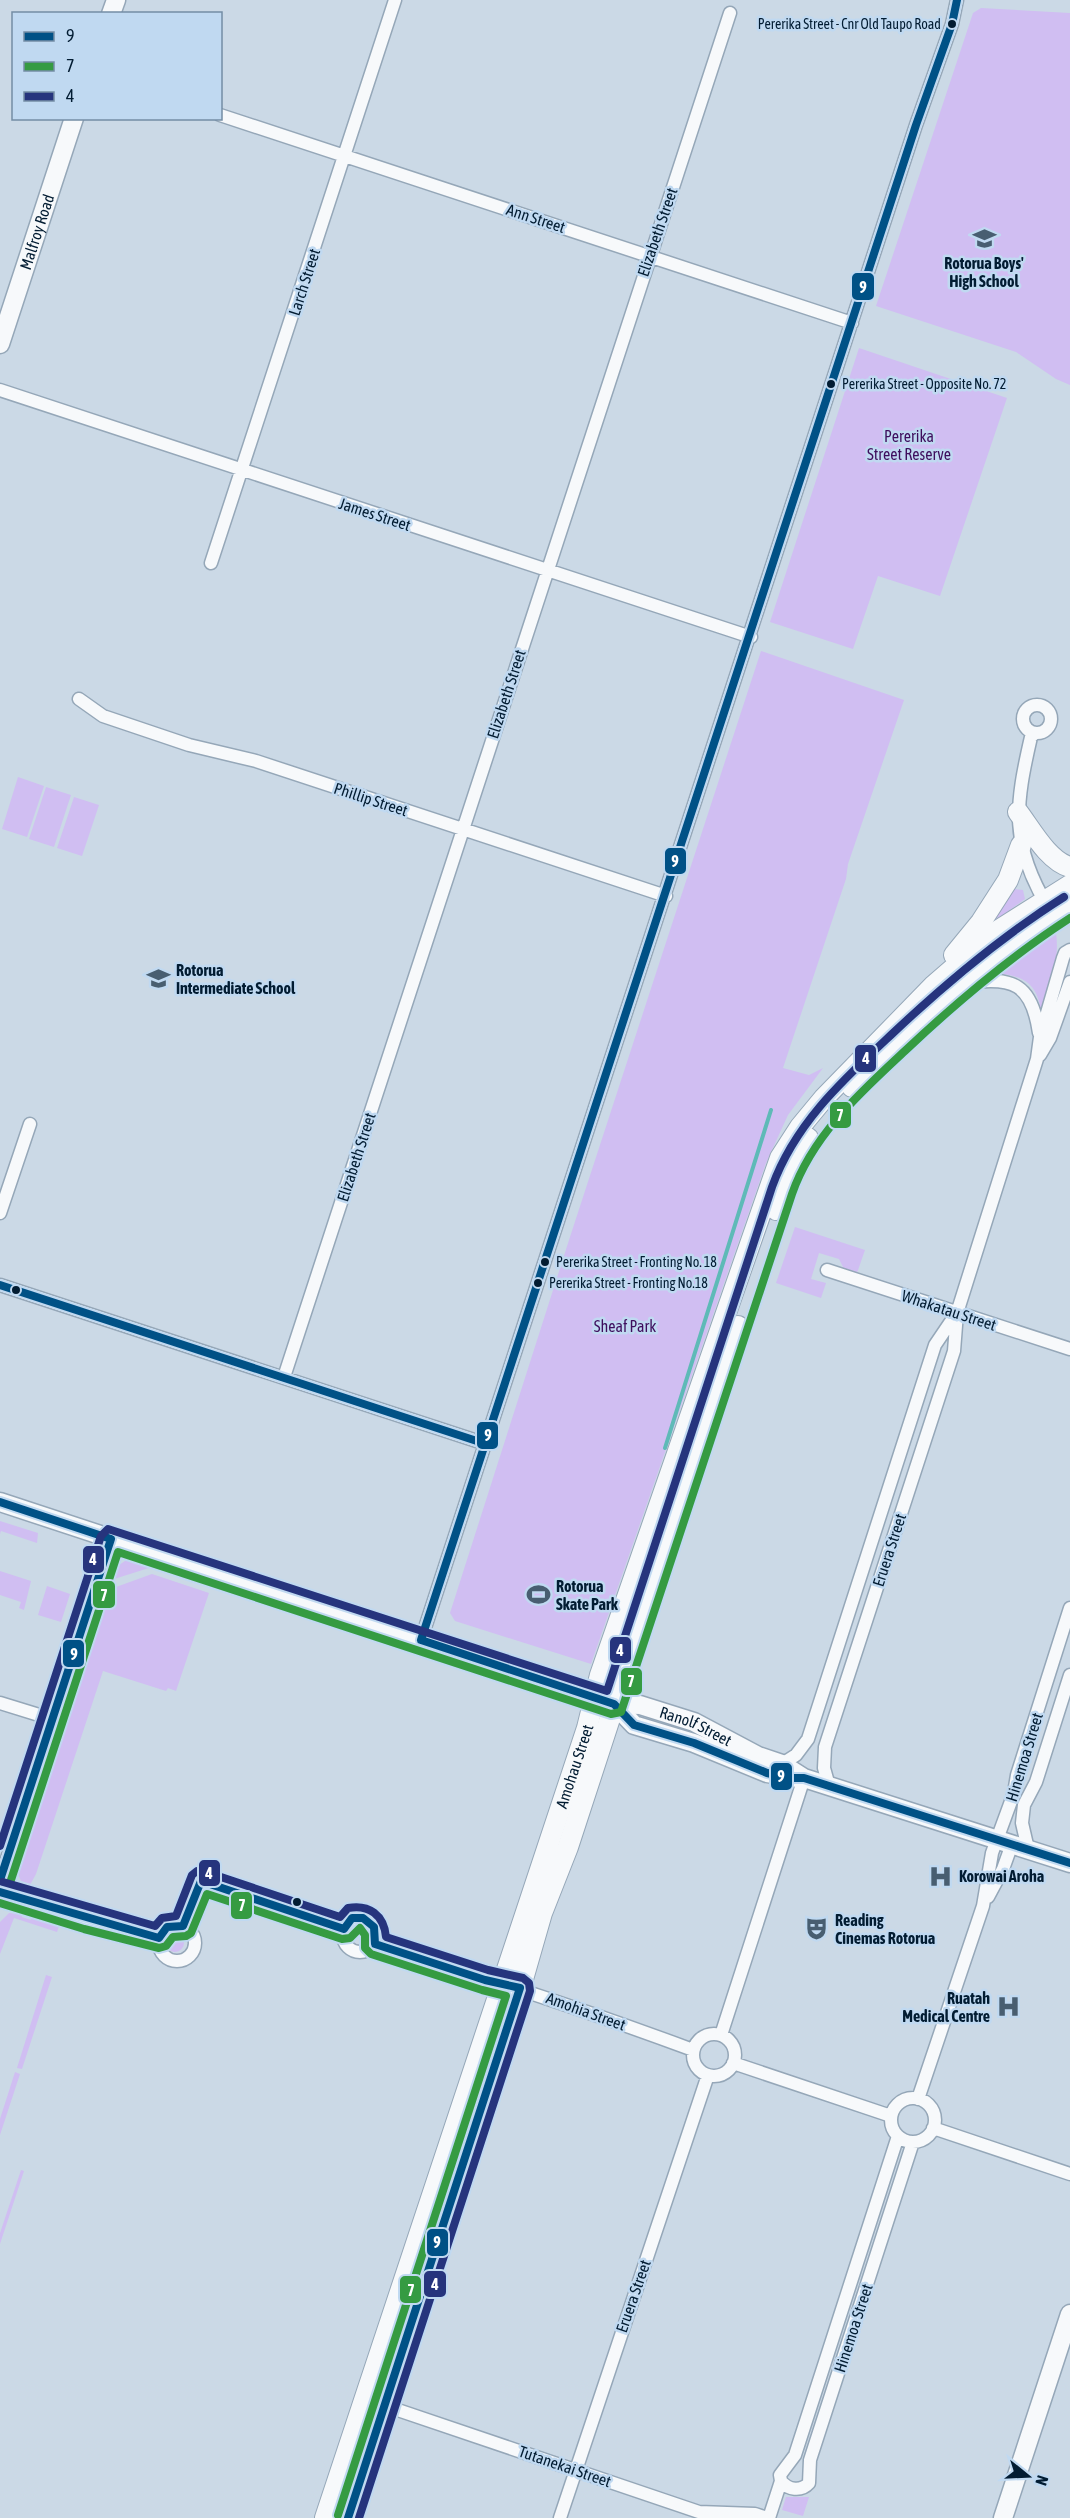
<svg xmlns="http://www.w3.org/2000/svg" width="1070" height="2518" viewBox="0 0 1070 2518" font-family="'Asap Condensed',sans-serif">
	<style>
		.green { fill: #d0bef2 }
		.lines { fill: none; stroke-linecap: round; stroke-linejoin: round }
		.stream { stroke: #5ebab7; stroke-width: 4 }
		.street-casing { stroke: #95a7b8; stroke-width: 15 }
		.secondary-casing { stroke: #95a7b8; stroke-width: 21 }
		.primary-casing { stroke: #95a7b8; stroke-width: 22 }
		.street { stroke: #f7f9fb; stroke-width: 12 }
		.secondary { stroke: #f7f9fb; stroke-width: 18 }
		.primary { stroke: #f7f9fb; stroke-width: 20 }
		.bus-1-casing { stroke: #c0d9f1; stroke-width: 12 }
		.bus-2-casing { stroke: #c0d9f1; stroke-width: 12 }
		.bus-3-casing { stroke: #c0d9f1; stroke-width: 12 }
		.bus-1 { stroke: #005186; stroke-width: 8 }
		.bus-2 { stroke: #359b42; stroke-width: 8 }
		.bus-3 { stroke: #26347d; stroke-width: 8 }
		.bus-dot { fill: #021c32; stroke: #c0d9f1; stroke-width: 2 }
		.labels { text-anchor: middle; dominant-baseline: central; stroke-width: 5; stroke-linejoin: round; paint-order: stroke }
		.bus-label { font-size: 14px; fill: #021c32; stroke: #c0d9f1; text-anchor: start }
		.street-label { font-size: 16px; fill: #021c32; stroke: #c0d9f1 }
		.poi-label { font-size: 16px; font-weight: bold; fill: #021c32; stroke: #c0d9f1; text-anchor: start }
		.park-label { font-size: 16px; fill: #3e0e5d; stroke: #c0d9f1 }
		.line-badge { stroke: #c0d9f1; stroke-width: 2 }
		.badge-label { font-size: 16px; text-anchor: middle; font-weight: bold; fill: #fff }
	</style>
	<rect width="100%" height="100%" fill="#cbd9e6"/>
	<!-- green -->
	<path class="green" d="M 981,8 L 1070,13 L 1070,385 L 1056,379 L 1016,352 L 876,306 L 973,13 Z
		M 859,348 L 1007,398 L 940,596 L 878,576 L 853,649 L 770,622 Z
		M 761,651 L 904,700 L 848,864 L 846,879 L 783,1068 L 809,1075 L 823,1068 L 788,1115 L 766,1163 L 591,1664 L 455,1621 L 450,1613 L 569,1240 Z
		M 18,777 L 44,786 L 27,837 L 2,829 Z
		M 46,787 L 71,795 L 54,847 L 29,839 Z
		M 74,797 L 99,805 L 82,856 L 57,848 Z
		M 1011,885 L 1015,889 L 1023,890 L 1025,899 L 985,928 Z
		M 1056,932 C 1060,962 1050,990 1042,1019 C 1039,984 1026,975 992,973 Z
		M 795,1227 L 865,1250 L 857,1273 L 844,1269 L 839,1259 L 819,1253 L 811,1279 L 826,1283 L 821,1298 L 776,1283 Z
		M 0,1521 L 38,1533 L 37,1543 L 1,1531 L 0,1534 Z
		M 128,1559 L 153,1565 L 152,1567 L 111,1580 L 119,1565 Z
		M 0,1571 L 31,1581 L 24,1610 L 19,1608 L 21,1602 L 0,1595 Z
		M 152,1574 L 209,1593 L 176,1691 L 168,1688 L 166,1691 L 103,1671 L 36,1874 L 30,1885 L 21,1881 L 18,1874 L 18,1866 L 15,1865 L 107,1590 L 114,1592 L 116,1587 Z
		M 82,1582 L 87,1583 L 70,1635 L 64,1633 Z
		M 47,1586 L 70,1594 L 61,1622 L 38,1615 Z
		M 9,1913 L 22,1914 L 22,1917 L 31,1920 L 32,1917 L 59,1926 L 57,1932 L 14,1918 L 0,1954 L 0,1922 Z
		M166 1943a9 9 0 1 1 18 0a9 9 0 1 1-18 0Z
		M 46,1975 L 52,1977 L 22,2069 L 17,2068 Z
		M 15,2072 L 20,2074 L 0,2135 L 0,2119 Z
		M 21,2170 L 24,2171 L 0,2244 L 0,2233 Z
		M 786,2497 L 809,2497 L 803,2516 L 782,2510 Z"/>
	<g class="lines">
		<!-- stream -->
		<path class="stream" d="M 665,1448 L 771,1110"/>
		<defs>
			<path id="street" d="M 220,115 L 852,323
				M 0,390 L 751,637
				M 211,563 L 395,0
				M 79,699 L 103,716 L 189,745 L 256,761 L 666,896
				M1023 719a14 14 0 1 1 28 0a14 14 0 1 1-28 0Z
				M 1035,733 L 1031,737 C 1015,806 1010,844 1048,907
				M 967,983 C 1013,976 1032,984 1039,1033
				M 1040,1055 L 1050,1038 L 1070,982
				M 0,1213 L 30,1124
				M 827,1270 L 1070,1349
				M 0,1285 L 486,1444
				M 284,1377 L 730,13
				M 421,1640 L 916,125 L 952,24 L 957,0
				M 0,1703 L 52,1719
				M 782,1764 L 796,1755 L 808,1739 L 935,1345 L 956,1314
				M 829,1786 L 824,1768 L 825,1747 L 954,1351 L 957,1313 L 1037,1059 L 1040,1037 L 1063,958 L 1065,953 L 1070,950
				M 1028,1849 L 1022,1823 L 1024,1805 L 1036,1782 L 1070,1675
				M 0,1880 L 111,1539
				M 0,1892 L 87,1919 L 159,1938
				M 988,1897 L 1003,1869 L 1012,1844
				M343 1935a17 17 0 1 1 34 0a17 17 0 1 1-34 0Z
				M159 1943a18 18 0 1 1 36 0a18 18 0 1 1-36 0Z
				M 183,1926 L 201,1881 L 344,1929
				M 375,1944 C 482,1976 588,2011 693,2050
				M693 2055a21 21 0 1 1 42 0a21 21 0 1 1-42 0Z
				M 721,2035 L 804,1778
				M 733,2063 L 891,2116
				M891 2120a22 22 0 1 1 44 0a22 22 0 1 1-44 0Z
				M 918,2099 L 983,1906 L 992,1853 L 1014,1793 L 1017,1775 L 1070,1608
				M 933,2128 L 1070,2174
				M 380,2404 L 699,2512 L 755,2514 L 767,2518
				M 781,2481 C 788,2490 801,2492 809,2483 L 810,2460 L 913,2142
				M 560,2518 L 708,2075
				M 769,2518 L 781,2481 L 780,2475 L 795,2455 L 898,2136"/>
			<g id="secondary">
				<path d="M 111,14 L 116,0"/>
				<path id="s1" d="M 0,344 L 74,118"/>
				<path id="s2" d="M 0,1502 L 614,1704 L 640,1705 L 694,1722 L 758,1756 L 782,1764 L 804,1778 L 1070,1863"/>
				<path d="M 614,1704 L 634,1725 L 694,1743 L 767,1773 L 798,1778"/>
				<path d="M 1003,2518 L 1070,2314"/>
			</g>
			<g id="primary">
				<path d="M 1018,812 C 1031,829 1048,861 1070,867"/>
				<path d="M 954,955 L 981,922 L 1008,880 L 1021,845"/>
				<path d="M 852,1087 C 919,1023 991,953 1070,906"/>
				<path d="M 776,1210 L 791,1168 L 808,1138"/>
				<path id="s3" d="M 325,2518 L 587,1728 L 600,1675 L 780,1158 L 800,1127 L 824,1098 L 934,985 L 994,933 L 1070,885"/>
				<path d="M 348,2518 L 513,2014 L 542,1913 L 568,1847 L 738,1326"/>
			</g>
		</defs>
		<!-- street casing -->
		<use href="#street" class="street-casing"/>
		<!-- secondary casing -->
		<use href="#secondary" class="secondary-casing"/>
		<!-- primary casing -->
		<use href="#primary" class="primary-casing"/>
		<!-- street -->
		<use href="#street" class="street"/>
		<!-- secondary -->
		<use href="#secondary" class="secondary"/>
		<!-- primary -->
		<use href="#primary" class="primary"/>
		<defs>
			<path id="bus-1" d="M 957,0 L 952,24 L 916,125 L 421,1640 L 614,1704 L 634,1725 L 694,1743 L 767,1773 L 788,1778 L 804,1778 L 1070,1863
				M 0,1285 L 486,1444
				M 0,1502 L 111,1539 L 0,1880
				M 0,1892 L 159,1938 L 167,1927 L 183,1926 L 201,1881 L 344,1929 L 352,1918 L 363,1918 L 374,1927 L 375,1944 L 485,1980 L 520,1988 L 348,2518"/>
			<path id="bus-2" d="M 10,1883 L 118,1552 L 611,1714 L 621,1712 L 792,1194 C 813,1134 861,1092 907,1049 C 958,1001 1011,956 1070,918
				M 0,1903 L 84,1929 L 159,1948 L 166,1946 L 173,1937 L 186,1936 L 191,1933 L 207,1894 L 342,1939 L 350,1938 L 360,1928 L 365,1935 L 365,1948 L 371,1954 L 482,1990 L 506,1996 L 338,2515"/>
			<path id="bus-3" d="M 0,1846 L 101,1536 L 108,1529 L 607,1691 L 772,1187 C 795,1123 844,1079 892,1034 C 946,983 1002,936 1064,897
				M 3,1882 L 155,1926 L 162,1918 L 176,1916 L 192,1875 L 197,1871 L 203,1871 L 340,1917 L 348,1908 C 369,1904 384,1915 386,1937 L 488,1970 L 523,1978 L 529,1983 L 530,1991 L 359,2518"/>
		</defs>
		<!-- bus-1 casing -->
		<use href="#bus-1" class="bus-1-casing"/>
		<!-- bus-2 casing -->
		<use href="#bus-2" class="bus-2-casing"/>
		<!-- bus-3 casing -->
		<use href="#bus-3" class="bus-3-casing"/>
		<!-- bus-1 -->
		<use href="#bus-1" class="bus-1"/>
		<!-- bus-2 -->
		<use href="#bus-2" class="bus-2"/>
		<!-- bus-3 -->
		<use href="#bus-3" class="bus-3"/>
	</g>
	<!-- icons -->
	<defs>
		<symbol id="school-bare" viewBox="-9 -9 18 18"><path d="M0-5L7-2L0 1L-7-2ZM-4 1L0 2.5L4 1V4Q0 6-4 4Z" fill="#485e71" stroke="#c0d9f1" stroke-width="2.5" paint-order="stroke"/></symbol>
		<symbol id="stadium-bare" viewBox="-9 -9 18 18"><path d="M0-5a6.5 5 0 1 0 0 10a6.5 5 0 1 0 0-10ZM-3.5-1.8h7v3.6h-7Z" fill="#485e71" stroke="#c0d9f1" stroke-width="2.5" paint-order="stroke"/></symbol>
		<symbol id="hospital-bare" viewBox="-9 -9 18 18"><path d="M-5-5h3v3.5h4V-5h3V5h-3V1.5h-4V5h-3Z" fill="#485e71" stroke="#c0d9f1" stroke-width="2.5" paint-order="stroke"/></symbol>
		<symbol id="theatre-bare" viewBox="-9 -9 18 18"><path d="M-5-5.5Q0-4 5-5.5V0Q5 5 0 6Q-5 5-5 0ZM-3.3-2.5H-1v1.5H-3.3ZM1-2.5H3.3v1.5H1ZM-2.8 1Q0 5.5 2.8 1Z" fill="#485e71" stroke="#c0d9f1" stroke-width="2.5" paint-order="stroke"/></symbol>
	</defs>
	<g fill-rule="evenodd">
		<use href="#school-bare" x="968" y="222" width="33" height="33"/>
		<use href="#school-bare" x="142" y="962" width="33" height="33"/>
		<use href="#stadium-bare" x="522" y="1578" width="33" height="33"/>
		<use href="#hospital-bare" x="924" y="1860" width="33" height="33"/>
		<use href="#theatre-bare" x="800" y="1912" width="33" height="33"/>
		<use href="#hospital-bare" x="992" y="1990" width="33" height="33"/>
	</g>
	<!-- markers -->
	<g class="bus-dot">
		<circle cx="952" cy="24" r="5"/>
		<circle cx="831" cy="384" r="5"/>
		<circle cx="545" cy="1262" r="5"/>
		<circle cx="538" cy="1283" r="5"/>
		<circle cx="16" cy="1290" r="5"/>
		<circle cx="297" cy="1902" r="5"/>
	</g>
	<g class="labels">
		<!-- bus labels -->
		<g class="bus-label">
			<text x="941" y="24" text-anchor="end">Pererika Street - Cnr Old Taupo Road</text>
			<text x="842" y="384">Pererika Street - Opposite No. 72</text>
			<text x="556" y="1262">Pererika Street - Fronting No. 18</text>
			<text x="549" y="1283">Pererika Street - Fronting No.18</text>
		</g>
		<!-- street labels -->
		<g class="street-label">
			<text transform="translate(536 218) rotate(18)">Ann Street</text>
			<text stroke="none"><textPath href="#s1" startOffset="118">Malfroy Road</textPath></text>
			<text transform="translate(657 232) rotate(-71)">Elizabeth Street</text>
			<text transform="translate(304 282) rotate(-72)">Larch Street</text>
			<text transform="translate(375 514) rotate(18)">James Street</text>
			<text transform="translate(506 694) rotate(-72)">Elizabeth Street</text>
			<text transform="translate(371 799) rotate(18)">Phillip Street</text>
			<text transform="translate(356 1157) rotate(-72)">Elizabeth Street</text>
			<text transform="translate(949 1310) rotate(18)">Whakatau Street</text>
			<text transform="translate(889 1550) rotate(-72)">Eruera Street</text>
			<text stroke="none"><textPath href="#s2" startOffset="732">Ranolf Street</textPath></text>
			<text transform="translate(1024 1757) rotate(-73)">Hinemoa Street</text>
			<text stroke="none"><textPath href="#s3" startOffset="792">Amohau Street</textPath></text>
			<text transform="translate(586 2011) rotate(20)">Amohia Street</text>
			<text transform="translate(633 2296) rotate(-71)">Eruera Street</text>
			<text transform="translate(853 2328) rotate(-72)">Hinemoa Street</text>
			<text transform="translate(565 2466) rotate(19)">Tutanekai Street</text>
		</g>
		<!-- poi labels -->
		<g class="poi-label">
			<text x="984" y="263" text-anchor="middle">Rotorua Boys'<tspan x="984" dy="18">High School</tspan></text>
			<text x="176" y="970">Rotorua<tspan x="176" dy="18">Intermediate School</tspan></text>
			<text x="556" y="1586">Rotorua<tspan x="556" dy="18">Skate Park</tspan></text>
			<text x="959" y="1876">Korowai Aroha</text>
			<text x="835" y="1920">Reading<tspan x="835" dy="18">Cinemas Rotorua</tspan></text>
			<text x="990" y="1998" text-anchor="end">Ruatah<tspan x="990" dy="18">Medical Centre</tspan></text>
		</g>
		<!-- park labels -->
		<g class="park-label">
			<text x="909" y="436">Pererika<tspan x="909" dy="18">Street Reserve</tspan></text>
			<text x="625" y="1326">Sheaf Park</text>
		</g>
	</g>
	<g class="line-badge">
		<rect x="851" y="272" width="24" height="29" rx="6" fill="#005186"/>
		<rect x="664" y="847" width="23" height="28" rx="6" fill="#005186"/>
		<rect x="854" y="1044" width="23" height="29" rx="6" fill="#26347d"/>
		<rect x="829" y="1101" width="23" height="28" rx="6" fill="#359b42"/>
		<rect x="476" y="1421" width="23" height="29" rx="6" fill="#005186"/>
		<rect x="82" y="1545" width="23" height="29" rx="6" fill="#26347d"/>
		<rect x="92" y="1580" width="24" height="29" rx="6" fill="#359b42"/>
		<rect x="609" y="1636" width="23" height="28" rx="6" fill="#26347d"/>
		<rect x="62" y="1639" width="23" height="29" rx="6" fill="#005186"/>
		<rect x="620" y="1667" width="23" height="29" rx="6" fill="#359b42"/>
		<rect x="770" y="1762" width="23" height="29" rx="6" fill="#005186"/>
		<rect x="198" y="1859" width="23" height="28" rx="6" fill="#26347d"/>
		<rect x="230" y="1891" width="23" height="29" rx="6" fill="#359b42"/>
		<rect x="426" y="2228" width="23" height="29" rx="6" fill="#005186"/>
		<rect x="423" y="2270" width="24" height="28" rx="6" fill="#26347d"/>
		<rect x="399" y="2275" width="23" height="29" rx="6" fill="#359b42"/>
	</g>
	<g class="badge-label">
		<text x="863" y="293">9</text>
		<text x="675" y="867">9</text>
		<text x="866" y="1064">4</text>
		<text x="840" y="1121">7</text>
		<text x="488" y="1441">9</text>
		<text x="93" y="1565">4</text>
		<text x="104" y="1601">7</text>
		<text x="620" y="1656">4</text>
		<text x="74" y="1660">9</text>
		<text x="631" y="1687">7</text>
		<text x="781" y="1782">9</text>
		<text x="209" y="1879">4</text>
		<text x="242" y="1911">7</text>
		<text x="437" y="2248">9</text>
		<text x="435" y="2290">4</text>
		<text x="411" y="2296">7</text>
	</g>
	<!-- legend -->
	<rect x="12" y="12" width="210" height="108" fill="#c0d9f1" stroke="#748da5" stroke-width="1.5"/>
	<rect x="24" y="32" width="30" height="9" fill="#005186" stroke="#748da5" stroke-width="1.5"/>
	<text x="66" y="42" font-size="18" fill="#021c32">9</text>
	<rect x="24" y="62" width="30" height="9" fill="#359b42" stroke="#748da5" stroke-width="1.5"/>
	<text x="66" y="72" font-size="18" fill="#021c32">7</text>
	<rect x="24" y="92" width="30" height="9" fill="#26347d" stroke="#748da5" stroke-width="1.5"/>
	<text x="66" y="102" font-size="18" fill="#021c32">4</text>
	<!-- north arrow -->
	<g transform="translate(1028 2476) rotate(108)" stroke="#c0d9f1" stroke-width="4.5" paint-order="stroke">
	<path d="M0-4.5L10 22L0 15L-10 22Z" fill="#021c32"/>
	<text y="-9" font-size="16" font-weight="bold" text-anchor="middle" fill="#021c32">N</text>
	</g>
</svg>
